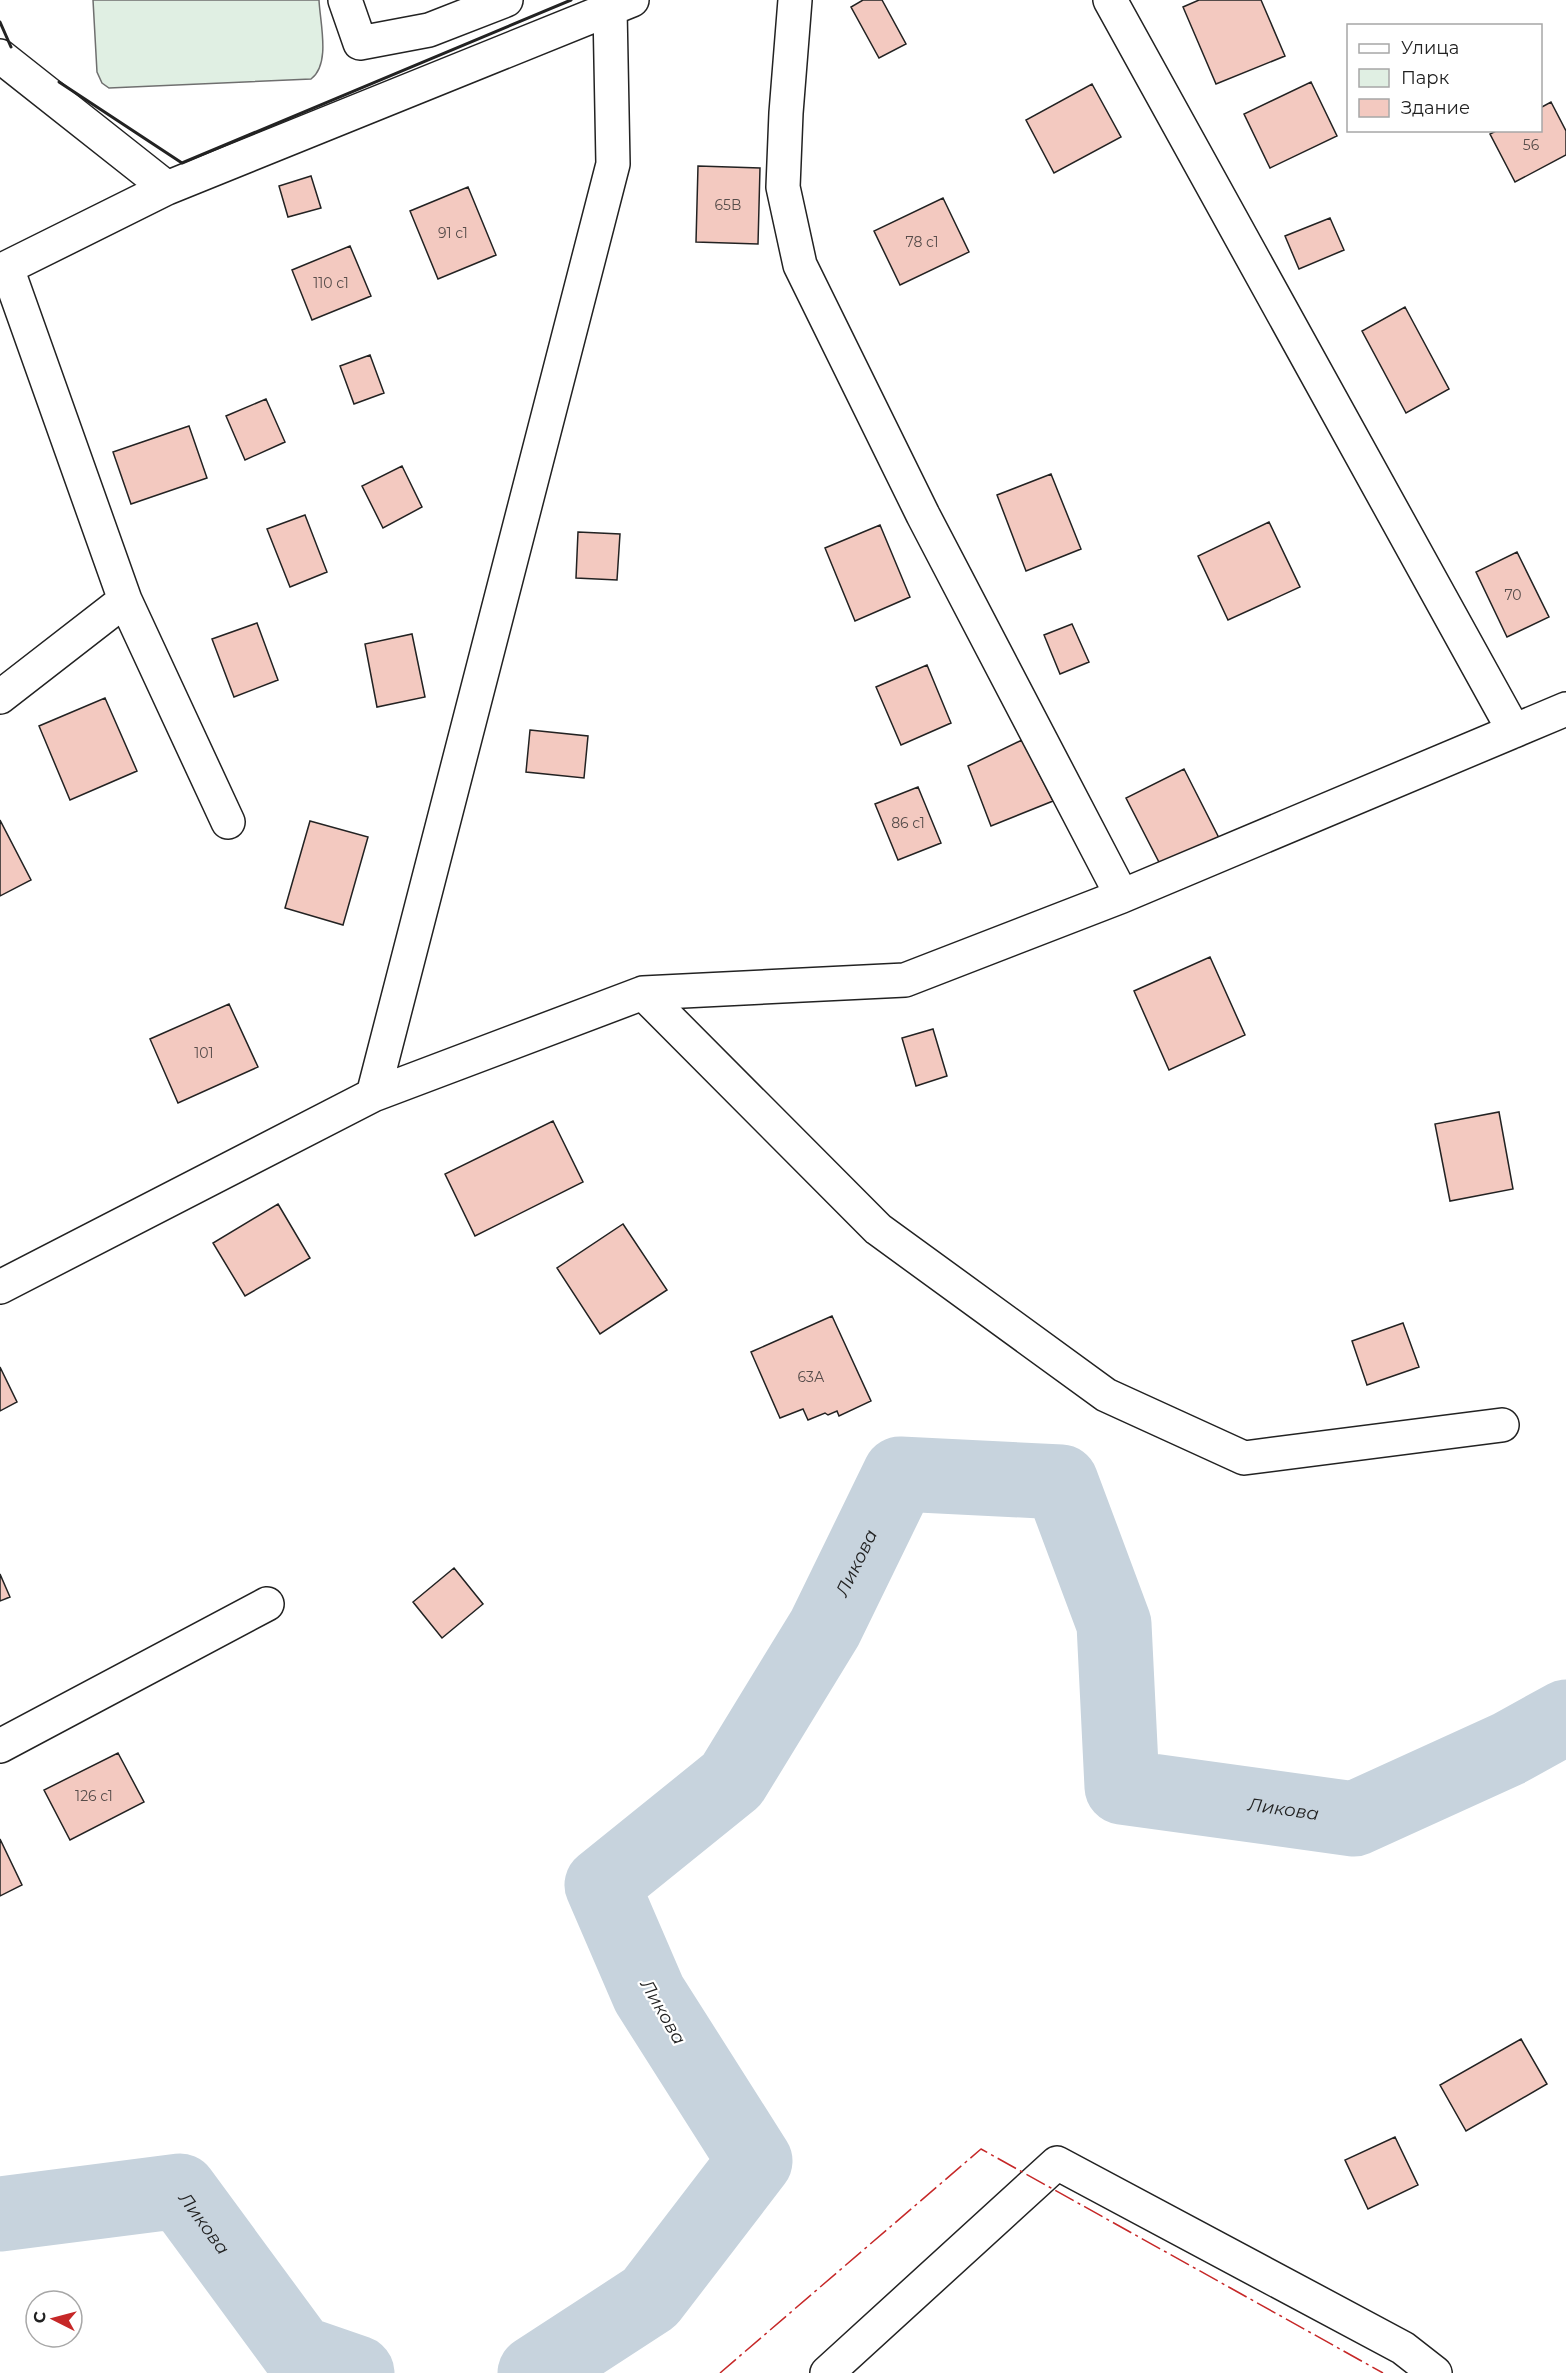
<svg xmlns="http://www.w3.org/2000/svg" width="1566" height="2373" viewBox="0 0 1566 2373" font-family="Montserrat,sans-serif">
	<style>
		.green { fill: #e0efe3; stroke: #6f6f6f; stroke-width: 1.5 }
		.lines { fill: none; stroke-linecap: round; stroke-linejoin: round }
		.river { stroke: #c7d3dd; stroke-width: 75 }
		.building { fill: #f3c9c0; stroke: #222; stroke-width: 1.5 }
		.minor-casing { stroke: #222; stroke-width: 36 }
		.minor { stroke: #fff; stroke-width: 33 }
		.wall { stroke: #222; stroke-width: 3 }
		.power { stroke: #c62828; stroke-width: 1.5; stroke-dasharray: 21 4.5 3 4.5; stroke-linecap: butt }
		.labels { text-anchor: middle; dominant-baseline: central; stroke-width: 4.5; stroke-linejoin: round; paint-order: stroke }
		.number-label { font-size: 14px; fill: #564c4a }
		.water-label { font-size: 18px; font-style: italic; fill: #222; stroke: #fff }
	</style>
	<rect width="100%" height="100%" fill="#fff"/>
	<!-- green -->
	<path class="green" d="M 93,0 L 319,0 C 320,23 331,64 311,79 L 109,88 L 102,83 L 97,72 Z"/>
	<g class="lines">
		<!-- river -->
		<g class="river">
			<path id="s1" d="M 0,2214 L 180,2191 L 299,2353 L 357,2373"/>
			<path id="s2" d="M 535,2373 L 650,2298 L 755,2161 L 649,1994 L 602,1885 L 732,1780 L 825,1628 L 900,1474 L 1061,1482 L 1114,1624 L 1122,1787 L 1354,1819 L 1508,1749 L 1566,1717"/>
		</g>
	</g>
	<!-- building -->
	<path class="building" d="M 863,0 L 882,0 L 906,44 L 879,58 L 851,7 Z
		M 1199,0 L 1261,0 L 1285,56 L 1216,84 L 1183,7 Z
		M 1311,82 L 1337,136 L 1270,168 L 1244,114 Z
		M 1092,84 L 1121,137 L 1054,173 L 1026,120 Z
		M 1551,102 L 1566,131 L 1566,155 L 1515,182 L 1490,134 L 1498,130 L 1540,130 L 1540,108 Z
		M 698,166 L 760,168 L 758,244 L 696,242 Z
		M 311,176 L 321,208 L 288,217 L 279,186 Z
		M 468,187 L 496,255 L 438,279 L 410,211 Z
		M 943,198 L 969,252 L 900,285 L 874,231 Z
		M 1330,218 L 1344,250 L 1299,269 L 1285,236 Z
		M 350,246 L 371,296 L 312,320 L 292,270 Z
		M 1405,307 L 1449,389 L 1406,413 L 1362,331 Z
		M 370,355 L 384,393 L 354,404 L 340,366 Z
		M 266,399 L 285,442 L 245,460 L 226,416 Z
		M 189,426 L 207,478 L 131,504 L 113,452 Z
		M 402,466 L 422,507 L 383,528 L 362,486 Z
		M 1051,474 L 1081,549 L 1026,571 L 997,495 Z
		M 305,515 L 327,572 L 290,587 L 267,529 Z
		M 1269,522 L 1300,587 L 1228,620 L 1198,556 Z
		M 880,525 L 910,597 L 855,621 L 825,548 Z
		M 578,532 L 620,534 L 617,580 L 576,578 Z
		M 1517,552 L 1549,617 L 1507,637 L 1476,572 Z
		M 257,623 L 278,680 L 234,697 L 212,639 Z
		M 1072,624 L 1089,662 L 1060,674 L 1044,635 Z
		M 412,634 L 425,697 L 377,707 L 365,644 Z
		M 927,665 L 951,723 L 901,745 L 876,687 Z
		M 105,698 L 137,771 L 70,800 L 39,726 Z
		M 530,730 L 588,736 L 584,778 L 526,772 Z
		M 1022,740 L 1053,801 L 991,826 L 968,766 Z
		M 1184,769 L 1219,838 L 1162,868 L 1126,798 Z
		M 918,787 L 941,843 L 898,860 L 875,804 Z
		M 0,820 L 31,880 L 0,896 Z
		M 310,821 L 368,837 L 343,925 L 285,908 Z
		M 1210,957 L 1245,1035 L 1169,1070 L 1134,991 Z
		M 229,1004 L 258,1067 L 178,1103 L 150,1039 Z
		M 933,1029 L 947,1076 L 916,1086 L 902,1038 Z
		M 1499,1112 L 1513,1189 L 1450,1201 L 1435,1124 Z
		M 553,1121 L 583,1182 L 475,1236 L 445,1174 Z
		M 278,1204 L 310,1258 L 245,1296 L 213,1243 Z
		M 623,1224 L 667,1290 L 600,1334 L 557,1268 Z
		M 832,1316 L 871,1401 L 839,1416 L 837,1411 L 828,1415 L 825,1413 L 808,1420 L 803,1409 L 780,1418 L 751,1352 Z
		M 1403,1323 L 1419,1367 L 1367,1385 L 1352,1341 Z
		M 0,1367 L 17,1402 L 0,1411 Z
		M 454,1568 L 483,1604 L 442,1638 L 413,1602 Z
		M 0,1574 L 10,1597 L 0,1601 Z
		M 118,1753 L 144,1802 L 70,1840 L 44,1790 Z
		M 0,1839 L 22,1885 L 0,1896 Z
		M 1521,2039 L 1547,2084 L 1466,2131 L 1440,2085 Z
		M 1395,2137 L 1418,2185 L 1368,2209 L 1345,2160 Z"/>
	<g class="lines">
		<defs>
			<path id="minor" d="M 345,0 L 360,43 L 429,30 L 506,0
				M 1110,0 L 1514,731
				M 0,56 L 167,188
				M 7,268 L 125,600 L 228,822
				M 0,271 L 167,188 L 632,0
				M 0,697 L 125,600
				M 1122,896 L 1566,709
				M 643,993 L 878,1229 L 1106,1395 L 1244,1458 L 1502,1425
				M 373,1095 L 643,993 L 905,980 L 1122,896 L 923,515 L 800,265 L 783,187 L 786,113 L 795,0
				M 0,1287 L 373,1095 L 613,164 L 610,9
				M 0,1746 L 267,1604
				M 827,2373 L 1057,2163 L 1403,2348 L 1435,2373"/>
		</defs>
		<!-- minor casing -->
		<use href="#minor" class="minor-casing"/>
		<!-- minor -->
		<use href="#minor" class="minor"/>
		<!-- wall -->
		<path class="wall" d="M 0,22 L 11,47
			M 59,82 L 182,163 L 571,0"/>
		<!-- power -->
		<path class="power" d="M 720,2373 L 981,2149 L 1383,2373"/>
	</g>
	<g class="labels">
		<!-- number labels -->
		<g class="number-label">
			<text x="1531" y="145">56</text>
			<text x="728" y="205">65В</text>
			<text x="453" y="233">91 с1</text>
			<text x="922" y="242">78 с1</text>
			<text x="331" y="283">110 с1</text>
			<text x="1513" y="595">70</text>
			<text x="908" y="823">86 с1</text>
			<text x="204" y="1053">101</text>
			<text x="811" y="1377">63А</text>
			<text x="94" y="1796">126 с1</text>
		</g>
		<!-- water labels -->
		<g class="water-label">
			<text stroke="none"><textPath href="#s2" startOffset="1044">Ликова</textPath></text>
			<text stroke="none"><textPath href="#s2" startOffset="1782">Ликова</textPath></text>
			<text transform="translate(663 2012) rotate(60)">Ликова</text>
			<text stroke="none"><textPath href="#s1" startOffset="222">Ликова</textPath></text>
		</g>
	</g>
	<!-- legend -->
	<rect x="1347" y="24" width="195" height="108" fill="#ffffff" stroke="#a7a7a7" stroke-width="1.5"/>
	<rect x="1359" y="44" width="30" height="9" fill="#ffffff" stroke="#a7a7a7" stroke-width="1.5"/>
	<text x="1401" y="54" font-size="18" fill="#222222">Улица</text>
	<rect x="1359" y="69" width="30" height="18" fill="#e0efe3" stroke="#a7a7a7" stroke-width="1.5"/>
	<text x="1401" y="84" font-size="18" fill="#222222">Парк</text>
	<rect x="1359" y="99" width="30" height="18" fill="#f3c9c0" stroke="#a7a7a7" stroke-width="1.5"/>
	<text x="1401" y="114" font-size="18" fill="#222222">Здание</text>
	<!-- north arrow -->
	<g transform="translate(54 2319) rotate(276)"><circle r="28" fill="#ffffff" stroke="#a7a7a7" stroke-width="1.5"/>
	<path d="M0-4.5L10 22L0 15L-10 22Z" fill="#c62828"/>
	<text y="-9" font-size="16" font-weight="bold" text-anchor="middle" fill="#222222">С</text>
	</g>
</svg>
